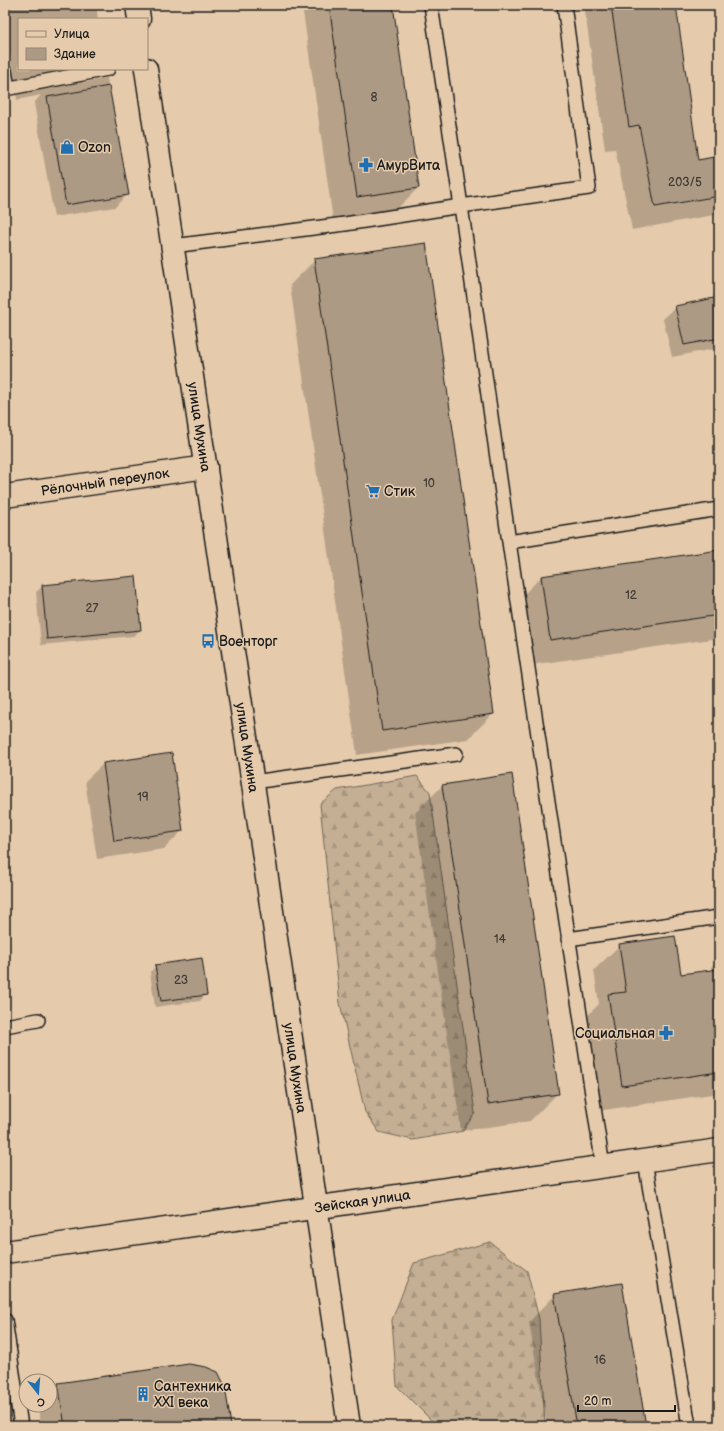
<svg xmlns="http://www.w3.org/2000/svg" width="724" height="1431" viewBox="0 0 724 1431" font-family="'Balsamiq Sans',sans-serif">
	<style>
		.forest { fill: url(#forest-firs); stroke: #706658 }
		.shadow { fill: #0003 }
		.building { fill: #ad9a84; stroke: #1c1c1c }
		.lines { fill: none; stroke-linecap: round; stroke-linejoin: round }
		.lane-casing { stroke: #1c1c1c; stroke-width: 16 }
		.street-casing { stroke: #1c1c1c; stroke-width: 25 }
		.secondary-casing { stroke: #1c1c1c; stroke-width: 25 }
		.lane { stroke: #e5cbac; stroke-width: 13 }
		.street { stroke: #e5cbac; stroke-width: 22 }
		.secondary { stroke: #e5cbac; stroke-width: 22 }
		.labels { text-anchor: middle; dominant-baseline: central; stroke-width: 3; stroke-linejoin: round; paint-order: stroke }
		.number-label { font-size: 12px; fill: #403c36 }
		.poi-label { font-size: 14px; fill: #1c1c1c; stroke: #e5cbac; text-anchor: start }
		.street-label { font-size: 14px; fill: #1c1c1c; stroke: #e5cbac }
	</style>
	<defs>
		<pattern id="forest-firs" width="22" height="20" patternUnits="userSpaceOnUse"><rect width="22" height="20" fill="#c4af94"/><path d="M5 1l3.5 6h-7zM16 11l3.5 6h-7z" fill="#a8967f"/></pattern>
	</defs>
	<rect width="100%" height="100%" fill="#e5cbac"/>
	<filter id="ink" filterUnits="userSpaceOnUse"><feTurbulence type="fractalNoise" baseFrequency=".025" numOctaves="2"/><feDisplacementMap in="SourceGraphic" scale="8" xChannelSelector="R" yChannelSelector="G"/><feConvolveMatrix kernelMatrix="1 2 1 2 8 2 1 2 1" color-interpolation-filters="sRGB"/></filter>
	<g filter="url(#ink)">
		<!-- forest -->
		<path class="forest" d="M 417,776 L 430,792 L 475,1113 L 463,1131 L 413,1140 L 379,1132 L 365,1112 L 340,1003 L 320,804 L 337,790 Z
			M 490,1242 L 527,1271 L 539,1319 L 545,1426 L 437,1426 L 397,1386 L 392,1320 L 414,1263 Z"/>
		<!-- shadow -->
		<path class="shadow" d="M 5,5 L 96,5 L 98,19 L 19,19 L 19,69 L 96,69 L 82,83 L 107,78 L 128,194 L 115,207 L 54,217 L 34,103 L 41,95 L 17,100 L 5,21 Z
			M 302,5 L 392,5 L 418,188 L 394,212 L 333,220 Z
			M 584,5 L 675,5 L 698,161 L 719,157 L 719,214 L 632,230 L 615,149 L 605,150 Z
			M 315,260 L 493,714 L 468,739 L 357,755 L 290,285 Z
			M 719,298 L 719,348 L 672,357 L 663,319 L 676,307 Z
			M 719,551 L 719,638 L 523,666 L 514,604 L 541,577 Z
			M 43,586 L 140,630 L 134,636 L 41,645 L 36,592 Z
			M 103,764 L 182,831 L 164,849 L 97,859 L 85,781 Z
			M 442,786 L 557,1094 L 530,1121 L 461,1131 L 415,813 Z
			M 620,945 L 680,975 L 712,971 L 711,967 L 719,959 L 719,1093 L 597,1111 L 583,1020 L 599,1004 L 594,970 Z
			M 156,966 L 206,994 L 200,1001 L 155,1007 L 150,972 Z
			M 555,1295 L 645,1426 L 547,1426 L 529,1322 Z
			M 59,1384 L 230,1426 L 41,1426 L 38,1405 L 50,1405 L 50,1392 Z"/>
		<!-- building -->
		<path class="building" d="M 329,5 L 393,5 L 419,188 L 357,197 Z
			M 611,5 L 676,5 L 698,160 L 719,156 L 719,196 L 655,207 L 639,125 L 629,127 Z
			M 109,86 L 129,195 L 66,205 L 47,97 Z
			M 426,243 L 494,714 L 382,731 L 314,259 Z
			M 719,297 L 719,338 L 684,345 L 675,306 Z
			M 719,550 L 719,615 L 550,640 L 541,576 Z
			M 136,576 L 141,630 L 47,639 L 42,585 Z
			M 172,753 L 183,831 L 114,841 L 103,763 Z
			M 512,774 L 559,1094 L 488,1104 L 442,785 Z
			M 675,936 L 681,974 L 719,969 L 719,1072 L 622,1086 L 608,994 L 626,992 L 619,944 Z
			M 202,958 L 207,995 L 161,1001 L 155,965 Z
			M 622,1283 L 646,1426 L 577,1426 L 554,1294 Z
			M 189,1364 L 206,1367 L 218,1372 L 225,1386 L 231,1426 L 65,1426 L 58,1383 Z"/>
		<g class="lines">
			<defs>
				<path id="lane" d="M 431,5 L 461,206 L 589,188 L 564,5
					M 5,71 L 8,88
					M 5,89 L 108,69
					M 173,246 L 345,224 L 461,206 L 509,542 L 603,1167
					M 509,542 L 719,509
					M 253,782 L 456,754
					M 568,939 L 719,917
					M 5,1026 L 38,1020
					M 645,1161 L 689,1426
					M 5,1320 L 21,1426"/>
				<g id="street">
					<path id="s1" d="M 5,496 L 206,467"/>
				</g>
				<g id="secondary">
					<path d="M 137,5 L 139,19"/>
					<path id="s2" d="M 146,69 L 349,1426"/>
					<path id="s3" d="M 5,1252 L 719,1150"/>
				</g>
			</defs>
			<!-- lane casing -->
			<use href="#lane" class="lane-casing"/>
			<!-- street casing -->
			<use href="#street" class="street-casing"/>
			<!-- secondary casing -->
			<use href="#secondary" class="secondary-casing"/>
			<!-- lane -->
			<use href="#lane" class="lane"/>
			<!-- street -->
			<use href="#street" class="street"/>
			<!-- secondary -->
			<use href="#secondary" class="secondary"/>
		</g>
	</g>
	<!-- icons -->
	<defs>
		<symbol id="shop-bare" viewBox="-9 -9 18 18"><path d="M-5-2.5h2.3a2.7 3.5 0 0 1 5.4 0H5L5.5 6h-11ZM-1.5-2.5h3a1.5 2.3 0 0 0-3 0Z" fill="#1f6fb2" stroke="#e5cbac" stroke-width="2.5" paint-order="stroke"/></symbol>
		<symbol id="pharmacy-bare" viewBox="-9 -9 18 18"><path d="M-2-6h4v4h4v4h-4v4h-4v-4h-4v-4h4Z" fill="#1f6fb2" stroke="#e5cbac" stroke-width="2.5" paint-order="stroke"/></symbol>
		<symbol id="supermarket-bare" viewBox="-9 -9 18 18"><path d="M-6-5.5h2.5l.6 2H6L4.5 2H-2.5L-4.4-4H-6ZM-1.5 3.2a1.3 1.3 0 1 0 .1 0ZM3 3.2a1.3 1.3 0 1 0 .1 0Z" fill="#1f6fb2" stroke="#e5cbac" stroke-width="2.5" paint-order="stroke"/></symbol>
		<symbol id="bus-bare" viewBox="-9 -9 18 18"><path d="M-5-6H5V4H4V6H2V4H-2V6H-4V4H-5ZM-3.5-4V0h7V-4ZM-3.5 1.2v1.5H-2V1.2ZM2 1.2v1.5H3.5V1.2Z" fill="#1f6fb2" stroke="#e5cbac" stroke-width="2.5" paint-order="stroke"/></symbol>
		<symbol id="building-bare" viewBox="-9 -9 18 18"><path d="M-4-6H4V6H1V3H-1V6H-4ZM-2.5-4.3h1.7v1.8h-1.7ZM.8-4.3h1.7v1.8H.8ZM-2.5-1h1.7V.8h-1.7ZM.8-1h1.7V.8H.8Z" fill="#1f6fb2" stroke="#e5cbac" stroke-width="2.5" paint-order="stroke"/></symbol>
	</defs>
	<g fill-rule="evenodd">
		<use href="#shop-bare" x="57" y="137" width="20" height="20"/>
		<use href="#pharmacy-bare" x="356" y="155" width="20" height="20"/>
		<use href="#supermarket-bare" x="363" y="481" width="20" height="20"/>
		<use href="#bus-bare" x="198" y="631" width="20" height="20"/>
		<use href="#pharmacy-bare" x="656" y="1023" width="20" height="20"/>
		<use href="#building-bare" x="133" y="1384" width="20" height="20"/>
	</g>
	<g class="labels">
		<!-- number labels -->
		<g class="number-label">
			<text x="374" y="97">8</text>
			<text x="685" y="182">203/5</text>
			<text x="429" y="483">10</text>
			<text x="631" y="595">12</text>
			<text x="92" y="608">27</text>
			<text x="143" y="797">19</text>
			<text x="500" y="939">14</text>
			<text x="181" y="980">23</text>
			<text x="600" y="1360">16</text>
		</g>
		<!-- poi labels -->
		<g class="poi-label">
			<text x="78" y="147">Ozon</text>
			<text x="377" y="165">АмурВита</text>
			<text x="384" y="491">Стик</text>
			<text x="219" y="641">Военторг</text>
			<text x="655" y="1033" text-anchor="end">Социальная</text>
			<text x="154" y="1386">Сантехника<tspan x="154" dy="16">XXI века</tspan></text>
		</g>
		<!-- street labels -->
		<g class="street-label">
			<text stroke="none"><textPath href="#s2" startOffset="362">улица Мухина</textPath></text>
			<text stroke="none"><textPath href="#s1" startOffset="101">Рёлочный переулок</textPath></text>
			<text stroke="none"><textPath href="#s2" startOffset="686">улица Мухина</textPath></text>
			<text stroke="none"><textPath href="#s2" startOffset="1010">улица Мухина</textPath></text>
			<text stroke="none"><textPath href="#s3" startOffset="361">Зейская улица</textPath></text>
		</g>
	</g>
	<!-- margin -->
	<rect width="724" height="1431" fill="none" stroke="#e5cbac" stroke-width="20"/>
	<rect x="10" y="10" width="704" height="1411" fill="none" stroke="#1c1c1c" stroke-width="1.5" filter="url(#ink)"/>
	<!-- legend -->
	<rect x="18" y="18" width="130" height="52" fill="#e5cbac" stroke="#958572"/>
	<rect x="26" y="31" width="20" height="6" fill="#e5cbac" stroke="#958572"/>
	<text x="54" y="38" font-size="12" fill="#1c1c1c">Улица</text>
	<rect x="26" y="48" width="20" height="12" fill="#ad9a84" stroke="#958572"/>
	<text x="54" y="58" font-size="12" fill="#1c1c1c">Здание</text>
	<!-- north arrow -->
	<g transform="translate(38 1393) rotate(163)"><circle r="19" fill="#e5cbac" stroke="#958572"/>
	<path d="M0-3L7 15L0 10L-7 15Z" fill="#1f6fb2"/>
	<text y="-6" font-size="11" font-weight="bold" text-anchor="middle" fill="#1c1c1c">С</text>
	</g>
	<!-- scale -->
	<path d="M578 1405v6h97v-6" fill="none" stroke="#1c1c1c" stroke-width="2"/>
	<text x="584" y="1405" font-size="12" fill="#1c1c1c" stroke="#e5cbac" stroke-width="3" paint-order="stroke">20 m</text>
</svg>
